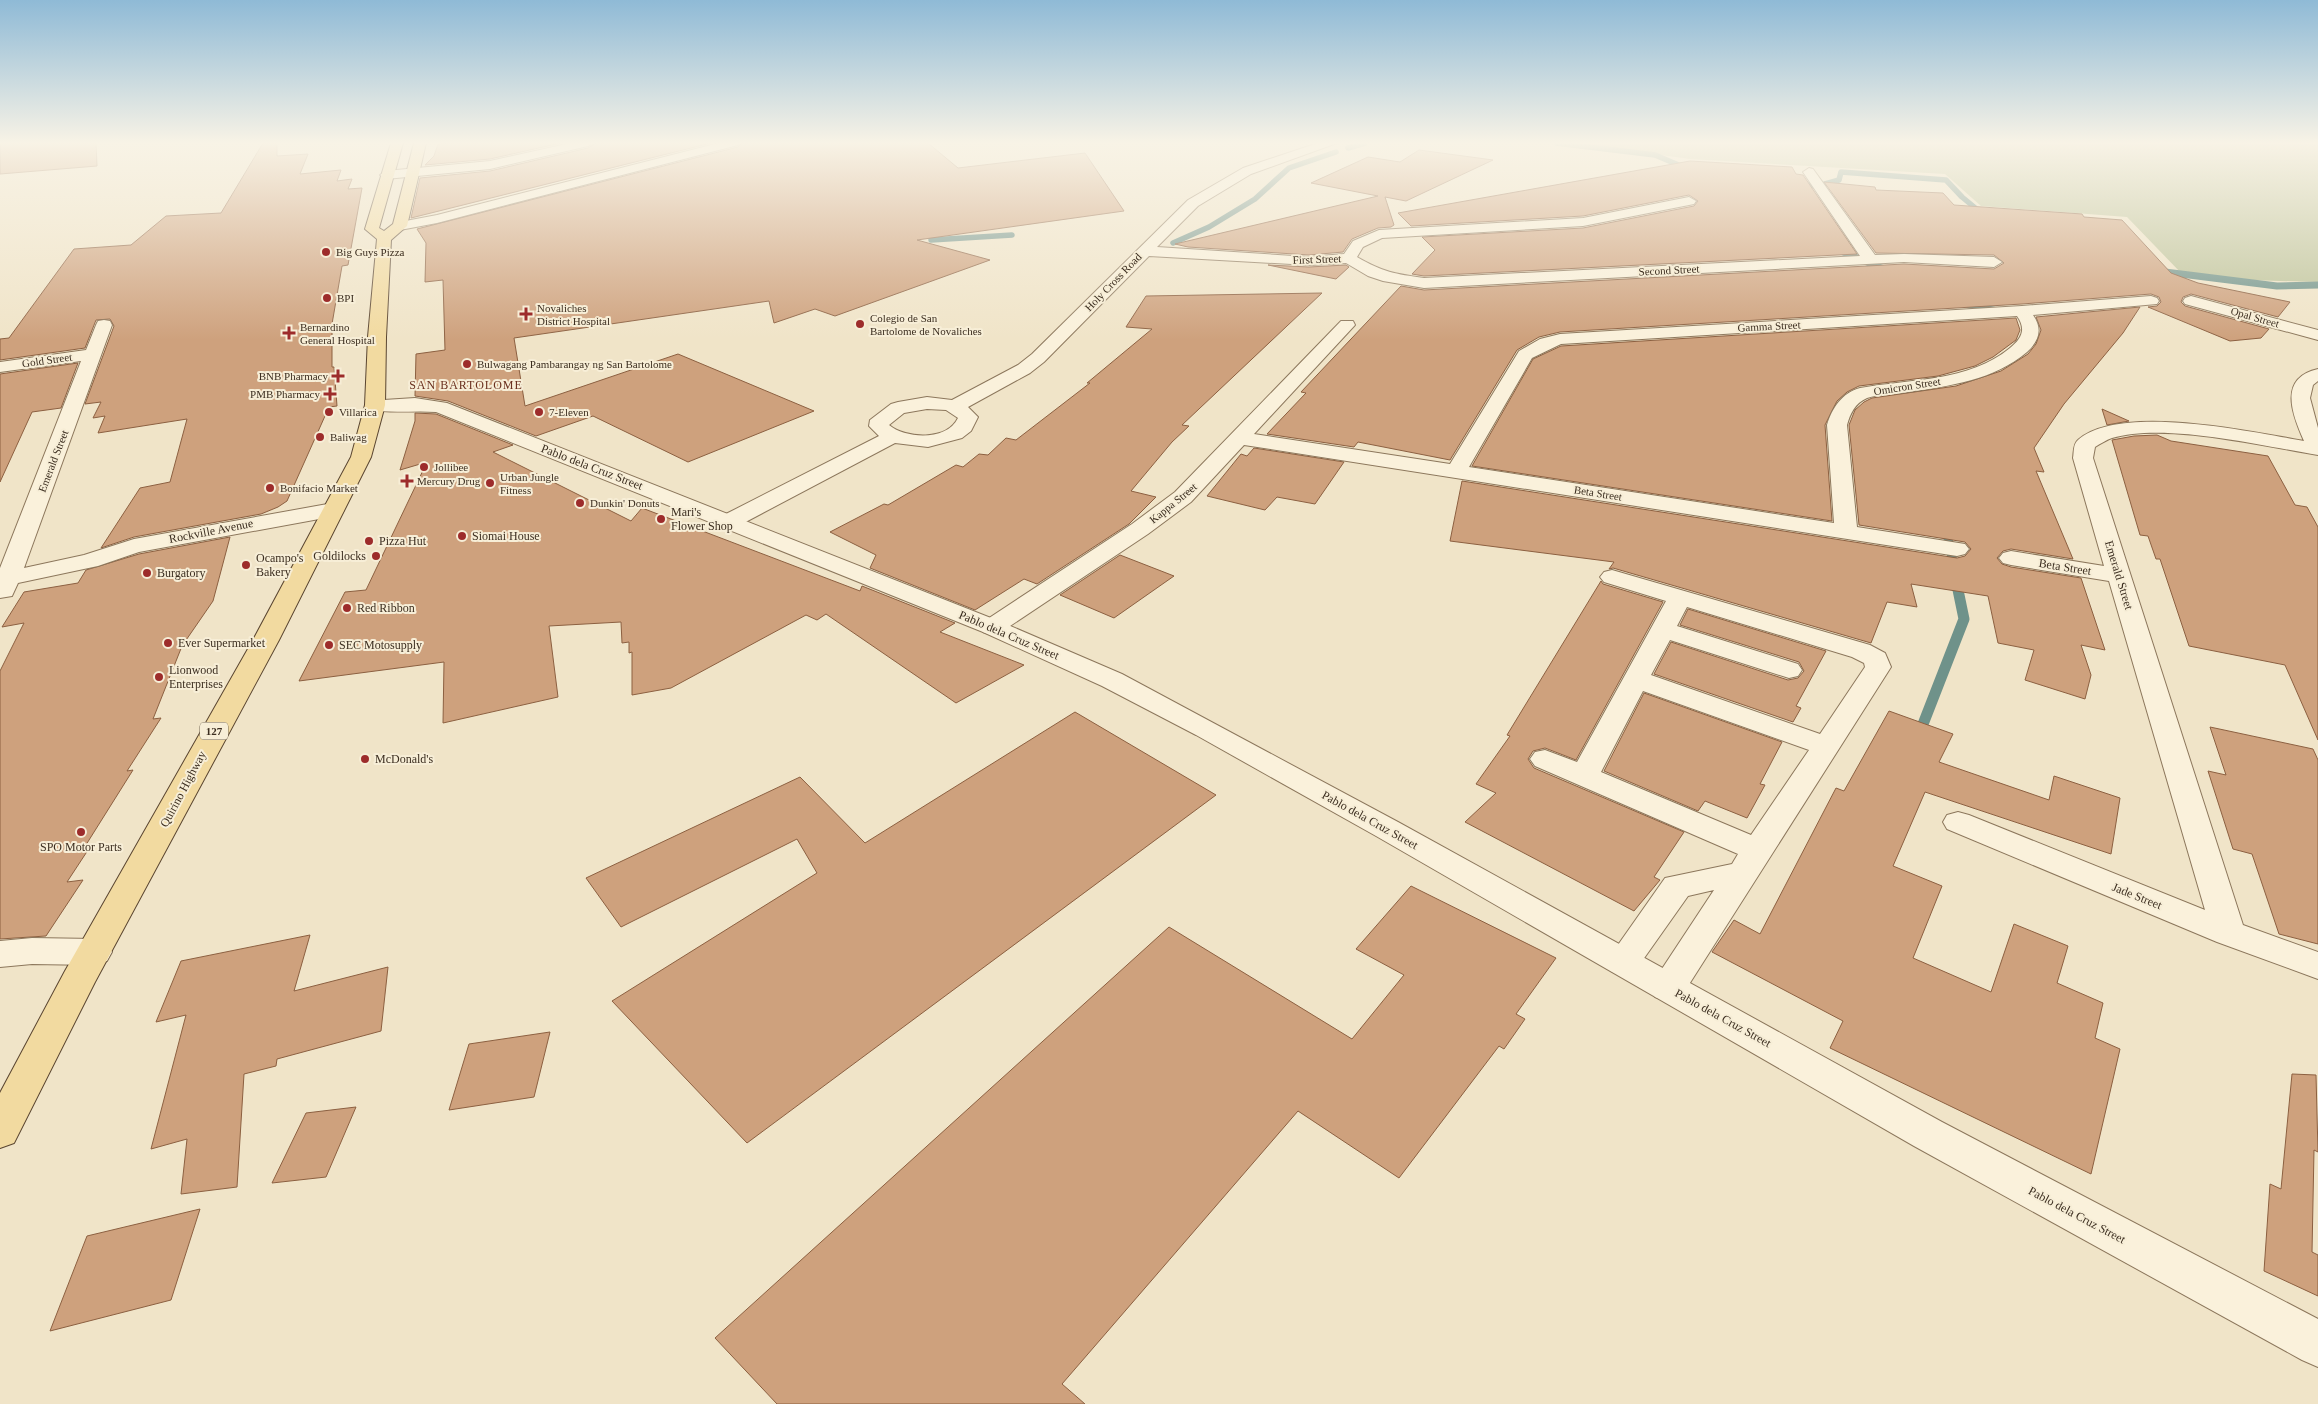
<svg xmlns="http://www.w3.org/2000/svg" width="2318" height="1404" viewBox="0 0 2318 1404" font-family="'Times New Roman',serif">
	<style>
		.cemetery { fill: #bdc39a }
		.lines { fill: none; stroke-linecap: round; stroke-linejoin: round }
		.stream-far3 { stroke: #6f928a; stroke-width: 5.5 }
		.stream-far2 { stroke: #6f928a; stroke-width: 7 }
		.stream-far1 { stroke: #6f928a; stroke-width: 9 }
		.stream { stroke: #6f928a; stroke-width: 11 }
		.building { fill: #cea17d; stroke: #8c6041 }
		.minor-casing { stroke: #8c775c; stroke-width: 2 }
		.tertiary-casing { stroke: #8c775c; stroke-width: 2 }
		.primary-casing { stroke: #5a4530; stroke-width: 2 }
		.minor { fill: #faf1db; fill-rule: evenodd }
		.tertiary { fill: #faf1db; fill-rule: evenodd }
		.primary { fill: #f2daa0; fill-rule: evenodd }
		.poi-dot { fill: #9d2c2b; stroke: #f7eed7; stroke-width: 2 }
		.labels { text-anchor: middle; dominant-baseline: central; stroke-width: 4; stroke-linejoin: round; paint-order: stroke }
		.far-poi-label { font-size: 11px; fill: #3c2e20; stroke: #f7eed7; text-anchor: start }
		.far-street-label { font-size: 11px; fill: #3c2e20; stroke: #f7eed7 }
		.shield { fill: #f7eed7; stroke: #746857; stroke-width: 1 }
		.shield-label { font-size: 11px; font-weight: bold; fill: #3c2e20 }
		.far-quarter-label { font-size: 12px; letter-spacing: 1px; fill: #6a301e; stroke: #f7eed7 }
		.street-label { font-size: 12px; fill: #3c2e20; stroke: #f7eed7 }
		.poi-label { font-size: 12px; fill: #3c2e20; stroke: #f7eed7; text-anchor: start }
	</style>
	<rect width="100%" height="100%" fill="#f0e4c8"/>
	<!-- cemetery -->
	<path class="cemetery" d="M 1573,143 L 2318,143 L 2318,282 L 2249,280 L 2182,274 L 2127,217 L 1981,206 L 1945,174 L 1690,159 Z"/>
	<g class="lines">
		<!-- stream-far3 -->
		<path class="stream-far3" d="M 1556,143 L 1655,155 L 1688,169
			M 1348,148 L 1365,143
			M 1795,184 L 1818,186 L 1839,180 L 1841,172 L 1946,180 L 1962,197 L 1985,216
			M 931,240 L 1012,235
			M 1173,243 L 1209,227 L 1255,199 L 1289,168 L 1336,152
			M 1834,248 L 1844,252"/>
		<!-- stream-far2 -->
		<path class="stream-far2" d="M 1841,251 L 1886,270
			M 2157,271 L 2277,286 L 2318,285
			M 1961,303 L 1997,311"/>
		<!-- stream-far1 -->
		<path class="stream-far1" d="M 1945,524 L 1953,562"/>
		<!-- stream -->
		<path class="stream" d="M 1918,737 L 1964,619 L 1952,561"/>
	</g>
	<!-- building -->
	<path class="building" d="M 0,143 L 96,143 L 97,166 L 0,174 Z
		M 263,143 L 277,143 L 277,156 L 308,154 L 300,174 L 341,170 L 337,181 L 352,179 L 348,189 L 362,188 L 348,265 L 342,266 L 332,324 L 332,367 L 334,367 L 337,406 L 329,407 L 287,501 L 278,507 L 261,514 L 134,537 L 101,548 L 140,488 L 170,482 L 187,419 L 98,433 L 105,416 L 93,418 L 101,402 L 85,404 L 114,326 L 110,319 L 96,320 L 85,348 L 0,360 L 0,339 L 9,338 L 74,249 L 131,245 L 166,216 L 221,213 Z
		M 451,143 L 561,143 L 490,159 L 425,165 L 434,156 L 438,144 Z
		M 596,143 L 711,143 L 411,218 L 420,178 L 490,171 L 588,148 Z
		M 742,143 L 928,143 L 958,168 L 1085,153 L 1124,211 L 917,240 L 990,260 L 835,316 L 815,309 L 774,323 L 769,301 L 514,338 L 525,406 L 678,354 L 814,411 L 688,462 L 593,416 L 536,436 L 448,401 L 415,396 L 416,354 L 445,350 L 443,280 L 425,282 L 426,243 L 417,229 L 738,147 Z
		M 1419,150 L 1493,160 L 1406,201 L 1385,197 L 1394,225 L 1391,227 L 1378,228 L 1352,239 L 1343,252 L 1309,255 L 1188,247 L 1175,244 L 1378,196 L 1311,183 L 1368,157 L 1400,162 Z
		M 1690,161 L 1792,167 L 1796,174 L 1803,175 L 1857,254 L 1424,276 L 1412,274 L 1435,250 L 1422,237 L 1583,228 L 1694,206 L 1698,201 L 1689,195 L 1583,216 L 1411,226 L 1398,213 Z
		M 1824,182 L 1875,187 L 1876,190 L 1943,193 L 1954,205 L 2082,214 L 2084,217 L 2122,220 L 2171,273 L 2198,283 L 2290,302 L 2278,317 L 2191,294 L 2183,297 L 2181,302 L 2185,306 L 2269,329 L 2261,338 L 2230,341 L 2148,307 L 2157,306 L 2161,302 L 2159,297 L 2151,294 L 2022,304 L 1560,332 L 1539,337 L 1517,350 L 1450,460 L 1358,442 L 1354,447 L 1267,434 L 1306,393 L 1301,392 L 1401,286 L 1424,290 L 1904,264 L 1994,269 L 2004,263 L 1994,255 L 1876,253 Z
		M 1268,265 L 1309,267 L 1346,265 L 1349,267 L 1336,279 Z
		M 1322,293 L 1182,425 L 1189,426 L 1172,442 L 1131,491 L 1156,497 L 1129,524 L 1037,584 L 1024,579 L 975,610 L 870,568 L 876,555 L 830,532 L 884,504 L 888,505 L 956,465 L 963,467 L 979,454 L 988,455 L 1006,438 L 1016,440 L 1090,383 L 1087,383 L 1152,329 L 1126,327 L 1146,296 Z
		M 2140,307 L 2123,333 L 2064,404 L 2034,448 L 2044,472 L 2036,471 L 2073,559 L 2011,549 L 2003,551 L 1997,558 L 2002,564 L 2011,567 L 2081,578 L 2105,650 L 2081,645 L 2091,675 L 2085,699 L 2025,680 L 2034,650 L 1998,643 L 1988,596 L 1911,584 L 1917,607 L 1887,602 L 1871,643 L 1613,568 L 1609,569 L 1614,562 L 1450,541 L 1462,481 L 1957,558 L 1965,556 L 1971,549 L 1965,542 L 1859,525 L 1849,425 L 1855,410 L 1864,402 L 1872,398 L 1956,386 L 2001,371 L 2028,354 L 2036,344 L 2041,330 L 2036,317 Z
		M 2016,318 L 2020,330 L 2016,340 L 1993,357 L 1975,366 L 1938,376 L 1859,386 L 1847,392 L 1837,401 L 1825,425 L 1832,521 L 1472,466 L 1533,359 L 1561,346 Z
		M 78,363 L 61,408 L 32,412 L 0,482 L 0,374 Z
		M 2102,409 L 2129,421 L 2107,425 Z
		M 415,413 L 436,414 L 513,445 L 493,452 L 631,521 L 642,508 L 860,591 L 862,586 L 955,623 L 940,632 L 1024,665 L 956,703 L 826,614 L 817,620 L 806,615 L 671,688 L 632,695 L 632,652 L 629,653 L 629,642 L 622,643 L 621,622 L 549,626 L 558,697 L 443,723 L 444,662 L 299,681 L 345,592 L 366,590 L 427,462 L 400,470 L 415,421 Z
		M 2157,435 L 2171,441 L 2268,456 L 2295,505 L 2307,507 L 2318,527 L 2318,740 L 2285,665 L 2189,646 L 2160,559 L 2156,559 L 2148,536 L 2140,535 L 2112,440 L 2134,436 Z
		M 1254,448 L 1344,462 L 1315,504 L 1277,497 L 1265,510 L 1207,496 L 1241,454 L 1247,456 Z
		M 230,537 L 213,601 L 182,646 L 153,719 L 161,718 L 127,771 L 133,770 L 84,848 L 90,847 L 67,882 L 83,880 L 46,936 L 0,939 L 0,671 L 24,623 L 2,627 L 24,592 L 78,583 L 86,570 L 139,554 Z
		M 1120,555 L 1174,576 L 1114,618 L 1060,595 Z
		M 1601,581 L 1603,584 L 1663,602 L 1576,760 L 1545,748 L 1533,751 L 1528,759 L 1534,768 L 1684,832 L 1654,877 L 1660,880 L 1634,911 L 1465,822 L 1496,793 L 1476,784 L 1510,736 L 1507,735 Z
		M 1688,609 L 1826,651 L 1796,706 L 1801,708 L 1793,722 L 1654,674 L 1671,642 L 1788,680 L 1798,678 L 1804,671 L 1799,662 L 1680,625 Z
		M 1644,693 L 1782,742 L 1760,784 L 1765,785 L 1747,818 L 1705,801 L 1698,811 L 1604,771 Z
		M 1889,711 L 1953,734 L 1939,762 L 2049,800 L 2054,776 L 2120,798 L 2111,854 L 1925,792 L 1893,866 L 1942,886 L 1913,958 L 1991,992 L 2014,924 L 2068,946 L 2057,983 L 2103,1003 L 2095,1038 L 2120,1049 L 2091,1174 L 1830,1048 L 1843,1021 L 1712,952 L 1734,920 L 1760,934 L 1836,788 L 1844,791 Z
		M 1075,712 L 1216,795 L 747,1143 L 612,1001 L 817,873 L 797,839 L 621,927 L 586,878 L 800,777 L 865,843 Z
		M 2210,727 L 2313,749 L 2318,760 L 2318,944 L 2279,934 L 2252,854 L 2233,849 L 2208,771 L 2226,775 Z
		M 1411,886 L 1556,958 L 1516,1014 L 1525,1019 L 1504,1049 L 1499,1046 L 1399,1178 L 1298,1111 L 1062,1384 L 1085,1404 L 777,1404 L 715,1338 L 1169,927 L 1352,1039 L 1404,975 L 1356,949 Z
		M 310,935 L 294,991 L 388,967 L 381,1031 L 277,1059 L 276,1066 L 244,1074 L 237,1187 L 181,1194 L 187,1139 L 151,1149 L 186,1015 L 156,1022 L 181,961 Z
		M 550,1032 L 534,1097 L 449,1110 L 469,1044 Z
		M 2292,1074 L 2316,1075 L 2318,1152 L 2314,1150 L 2312,1252 L 2318,1255 L 2318,1296 L 2264,1271 L 2270,1184 L 2281,1189 Z
		M 356,1107 L 326,1177 L 272,1183 L 306,1113 Z
		M 200,1209 L 171,1300 L 50,1331 L 87,1236 Z"/>
	<g class="lines">
		<defs>
			<path id="minor" d="M 571,143 L 594,143 L 588,146 L 490,169 L 386,179 L 380,175 L 386,171 L 490,161 Z
				M 719,143 L 740,143 L 738,145 L 437,223 L 400,230 L 393,226 L 395,223 L 437,215 Z
				M 1318,143 L 1337,143 L 1251,174 L 1198,206 L 1157,247 L 1309,257 L 1344,254 L 1353,241 L 1379,230 L 1583,218 L 1689,197 L 1696,201 L 1694,204 L 1583,226 L 1382,238 L 1363,247 L 1357,257 C 1383,272 1395,274 1424,278 L 1860,256 L 1803,172 L 1809,168 L 1813,169 L 1875,255 L 1904,254 L 1994,257 L 2002,262 L 1994,267 L 1904,262 L 1424,288 L 1383,281 L 1368,276 L 1346,263 L 1309,265 L 1149,256 L 1044,362 L 1030,373 L 968,407 L 978,417 L 971,431 L 962,438 L 928,447 L 895,443 L 738,526 L 730,528 L 722,526 L 719,521 L 722,516 L 879,436 L 869,426 L 870,420 L 891,404 L 898,402 L 927,397 L 952,400 L 1018,365 L 1032,354 L 1188,200 L 1243,168 ZM 927,409 L 946,410 L 958,418 C 947,441 906,439 889,425 L 904,413 Z
				M 2151,296 L 2157,298 L 2159,301 L 2157,304 L 2033,315 C 2043,329 2039,341 2027,352 C 1994,380 1950,386 1908,392 C 1895,394 1879,394 1867,398 C 1855,403 1850,414 1847,425 L 1857,527 L 1965,544 L 1969,549 L 1965,554 L 1957,556 L 1244,445 L 1191,502 L 1148,534 L 1001,632 L 992,635 L 983,632 L 979,627 L 983,622 L 1132,524 L 1175,492 L 1341,321 L 1353,321 L 1355,325 L 1254,434 L 1450,464 L 1519,351 L 1540,339 L 1560,334 L 2022,306 ZM 2017,316 C 2027,330 2021,339 2010,348 C 1969,382 1909,379 1860,388 C 1842,393 1832,408 1827,425 L 1834,523 L 1469,467 L 1532,358 L 1561,344 Z
				M 2191,296 L 2318,330 L 2318,340 L 2185,304 L 2183,301 L 2185,298 Z
				M 104,320 L 110,321 L 112,325 L 24,568 L 84,555 L 134,539 L 333,503 L 341,505 L 344,510 L 341,515 L 139,552 L 98,566 L 18,583 L 12,596 L 0,598 L 0,568 L 81,361 L 0,372 L 0,362 L 86,350 L 96,325 L 98,321 Z
				M 2318,369 L 2318,381 L 2313,385 L 2310,398 L 2318,428 L 2318,455 C 2263,446 2164,422 2112,438 C 2106,440 2100,444 2095,447 L 2093,458 L 2243,925 L 2318,952 L 2318,979 L 2217,942 L 1947,829 L 1943,822 L 1947,815 L 1958,812 L 1969,815 L 2205,910 L 2109,581 L 2011,565 L 2003,563 L 1999,558 L 2003,553 L 2011,551 L 2104,566 L 2073,458 C 2074,452 2073,444 2078,440 C 2119,403 2253,432 2304,441 C 2292,414 2278,378 2318,369 Z
				M 1612,570 L 1870,645 L 1885,653 L 1891,667 L 1681,997 L 1668,1001 L 1655,997 L 1650,987 L 1714,890 L 1688,896 L 1635,971 L 1623,975 L 1611,971 L 1606,962 L 1665,878 L 1732,864 L 1738,854 L 1535,766 L 1530,759 L 1535,752 L 1545,750 L 1577,762 L 1666,601 L 1604,582 L 1600,577 L 1604,572 ZM 1687,607 L 1852,657 L 1864,663 L 1865,667 L 1820,734 L 1651,675 L 1670,640 L 1789,678 L 1798,676 L 1802,670 L 1798,664 L 1677,626 ZM 1643,691 L 1809,750 L 1751,835 L 1601,772 Z
				M 32,938 L 95,939 L 107,943 L 112,952 L 107,961 L 95,965 L 32,964 L 0,967 L 0,941 Z"/>
			<path id="tertiary" d="M 415,398 L 447,403 L 1001,622 L 1122,674 L 1398,822 L 1942,1122 L 2318,1319 L 2318,1367 L 2302,1360 L 1914,1146 L 1376,836 L 1196,735 L 1102,686 L 983,632 L 436,412 C 415,410 388,414 368,409 L 365,405 L 368,401 Z"/>
			<path id="primary" d="M 391,143 L 403,143 L 379,228 L 384,231 L 393,224 L 414,143 L 426,143 L 407,226 L 391,240 L 386,337 L 385,405 L 371,457 L 279,640 L 95,982 L 14,1143 L 0,1148 L 0,1093 L 65,971 L 253,640 L 351,457 L 365,405 L 368,337 L 377,239 L 365,229 Z"/>
		</defs>
		<!-- minor casing -->
		<use href="#minor" class="minor-casing"/>
		<!-- tertiary casing -->
		<use href="#tertiary" class="tertiary-casing"/>
		<!-- primary casing -->
		<use href="#primary" class="primary-casing"/>
		<!-- minor -->
		<use href="#minor" class="minor"/>
		<!-- tertiary -->
		<use href="#tertiary" class="tertiary"/>
		<!-- primary -->
		<use href="#primary" class="primary"/>
	</g>
	<!-- sky -->
	<linearGradient id="sky" x2="0" y2="1"><stop stop-color="#8fbad6"/><stop offset="0.42" stop-color="#f8f3e6"/><stop offset="1" stop-color="#f8f3e6" stop-opacity="0"/></linearGradient>
	<rect width="2318" height="340" fill="url(#sky)"/>
	<!-- markers -->
	<g class="poi-dot">
		<circle cx="326" cy="252" r="5"/>
		<circle cx="327" cy="298" r="5"/>
		<path d="M523.5 306.5h5v5h5v5h-5v5h-5v-5h-5v-5h5z"/>
		<circle cx="860" cy="324" r="5"/>
		<path d="M286.5 325.5h5v5h5v5h-5v5h-5v-5h-5v-5h5z"/>
		<circle cx="467" cy="364" r="5"/>
		<path d="M335.5 368.5h5v5h5v5h-5v5h-5v-5h-5v-5h5z"/>
		<path d="M327.5 386.5h5v5h5v5h-5v5h-5v-5h-5v-5h5z"/>
		<circle cx="329" cy="412" r="5"/>
		<circle cx="539" cy="412" r="5"/>
		<circle cx="320" cy="437" r="5"/>
		<circle cx="424" cy="467" r="5"/>
		<path d="M404.5 473.5h5v5h5v5h-5v5h-5v-5h-5v-5h5z"/>
		<circle cx="490" cy="483" r="5"/>
		<circle cx="270" cy="488" r="5"/>
		<circle cx="580" cy="503" r="5"/>
		<circle cx="661" cy="519" r="5"/>
		<circle cx="462" cy="536" r="5"/>
		<circle cx="369" cy="541" r="5"/>
		<circle cx="376" cy="556" r="5"/>
		<circle cx="246" cy="565" r="5"/>
		<circle cx="147" cy="573" r="5"/>
		<circle cx="347" cy="608" r="5"/>
		<circle cx="168" cy="643" r="5"/>
		<circle cx="329" cy="645" r="5"/>
		<circle cx="159" cy="677" r="5"/>
		<circle cx="365" cy="759" r="5"/>
		<circle cx="81" cy="832" r="5"/>
	</g>
	<g class="labels">
		<!-- far-poi labels -->
		<g class="far-poi-label">
			<text x="336" y="252">Big Guys Pizza</text>
			<text x="337" y="298">BPI</text>
			<text x="537" y="308">Novaliches<tspan x="537" dy="13">District Hospital</tspan></text>
			<text x="870" y="318">Colegio de San<tspan x="870" dy="13">Bartolome de Novaliches</tspan></text>
			<text x="300" y="327">Bernardino<tspan x="300" dy="13">General Hospital</tspan></text>
			<text x="477" y="364">Bulwagang Pambarangay ng San Bartolome</text>
			<text x="328" y="376" text-anchor="end">BNB Pharmacy</text>
			<text x="320" y="394" text-anchor="end">PMB Pharmacy</text>
			<text x="339" y="412">Villarica</text>
			<text x="549" y="412">7-Eleven</text>
			<text x="330" y="437">Baliwag</text>
			<text x="434" y="467">Jollibee</text>
			<text x="500" y="477">Urban Jungle<tspan x="500" dy="13">Fitness</tspan></text>
			<text x="417" y="481">Mercury Drug</text>
			<text x="280" y="488">Bonifacio Market</text>
			<text x="590" y="503">Dunkin' Donuts</text>
		</g>
		<!-- far-street labels -->
		<g class="far-street-label">
			<text transform="translate(1317 259) rotate(-2)">First Street</text>
			<text transform="translate(1669 270) rotate(-3)">Second Street</text>
			<text transform="translate(1113 282) rotate(-46)">Holy Cross Road</text>
			<text transform="translate(2255 317) rotate(16)">Opal Street</text>
			<text transform="translate(1769 326) rotate(-3)">Gamma Street</text>
			<text transform="translate(47 360) rotate(-8)">Gold Street</text>
			<text transform="translate(1907 386) rotate(-9)">Omicron Street</text>
			<text transform="translate(53 461) rotate(-69)">Emerald Street</text>
			<text transform="translate(1598 493) rotate(9)">Beta Street</text>
			<text transform="translate(1173 503) rotate(-39)">Kappa Street</text>
		</g>
		<!-- shield labels -->
		<rect class="shield" x="200" y="722.5" width="28" height="17" rx="4"/>
		<g class="shield-label">
			<text x="214" y="731">127</text>
		</g>
		<!-- far-quarter labels -->
		<g class="far-quarter-label">
			<text x="466" y="385">SAN BARTOLOME</text>
		</g>
		<!-- street labels -->
		<g class="street-label">
			<text transform="translate(592 467) rotate(21)">Pablo dela Cruz Street</text>
			<text transform="translate(211 531) rotate(-11)">Rockville Avenue</text>
			<text transform="translate(2065 567) rotate(9)">Beta Street</text>
			<text transform="translate(2119 575) rotate(73)">Emerald Street</text>
			<text transform="translate(1009 635) rotate(23)">Pablo dela Cruz Street</text>
			<text transform="translate(183 789) rotate(-62)">Quirino Highway</text>
			<text transform="translate(1370 820) rotate(29)">Pablo dela Cruz Street</text>
			<text transform="translate(2137 896) rotate(22)">Jade Street</text>
			<text transform="translate(1723 1018) rotate(29)">Pablo dela Cruz Street</text>
			<text transform="translate(2077 1215) rotate(28)">Pablo dela Cruz Street</text>
		</g>
		<!-- poi labels -->
		<g class="poi-label">
			<text x="671" y="512">Mari's<tspan x="671" dy="14">Flower Shop</tspan></text>
			<text x="472" y="536">Siomai House</text>
			<text x="379" y="541">Pizza Hut</text>
			<text x="366" y="556" text-anchor="end">Goldilocks</text>
			<text x="256" y="558">Ocampo's<tspan x="256" dy="14">Bakery</tspan></text>
			<text x="157" y="573">Burgatory</text>
			<text x="357" y="608">Red Ribbon</text>
			<text x="178" y="643">Ever Supermarket</text>
			<text x="339" y="645">SEC Motosupply</text>
			<text x="169" y="670">Lionwood<tspan x="169" dy="14">Enterprises</tspan></text>
			<text x="375" y="759">McDonald's</text>
			<text x="81" y="847" text-anchor="middle">SPO Motor Parts</text>
		</g>
	</g>
</svg>
